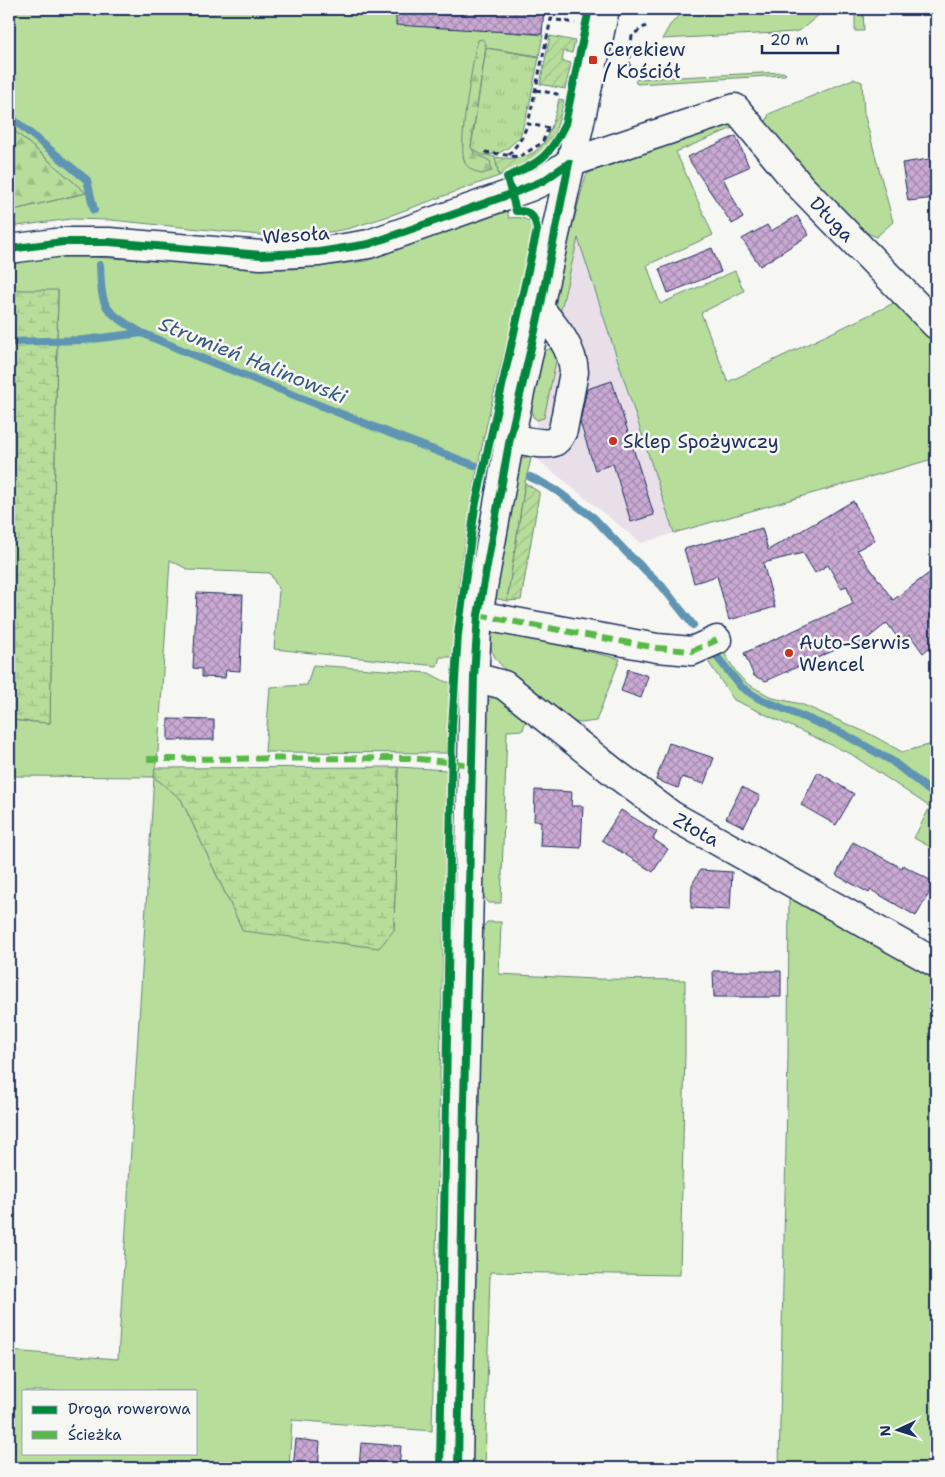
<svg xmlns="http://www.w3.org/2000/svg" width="945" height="1477" viewBox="0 0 945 1477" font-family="'Shantell Sans',sans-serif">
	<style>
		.built { fill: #e9dfe9 }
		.grass { fill: #b6dd99; stroke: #68867c; fill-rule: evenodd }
		.forest { fill: url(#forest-firs); stroke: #68867c }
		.wetland { fill: url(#wetland-marsh); stroke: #68867c }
		.park { fill: url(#park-tufts); stroke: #68867c }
		.garden { fill: url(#garden-furrows); stroke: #68867c }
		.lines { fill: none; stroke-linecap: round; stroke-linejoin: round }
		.stream { stroke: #5f95b3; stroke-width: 8 }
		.building { fill: url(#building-cross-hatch); stroke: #1b2f5e }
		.minor-casing { stroke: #1b2f5e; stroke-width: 31 }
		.path { stroke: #1b2f5e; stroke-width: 3; stroke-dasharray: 5 4; stroke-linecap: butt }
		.minor { stroke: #f6f6f2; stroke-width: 28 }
		.quiet { stroke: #58b947; stroke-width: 6; stroke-dasharray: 12 6; stroke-linecap: butt }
		.cycleway-casing { stroke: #f6f6f2; stroke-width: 11 }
		.cycleway { stroke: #00873e; stroke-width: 8 }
		.poi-dot { fill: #c8321e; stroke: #f6f6f2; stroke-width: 2 }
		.labels { text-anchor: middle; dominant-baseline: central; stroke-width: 5; stroke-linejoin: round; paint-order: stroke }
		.poi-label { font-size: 19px; fill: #1b2f5e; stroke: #f6f6f2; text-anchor: start }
		.street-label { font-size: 19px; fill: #1b2f5e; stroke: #f6f6f2 }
		.water-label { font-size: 20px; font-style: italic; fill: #375a82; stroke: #f6f6f2 }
	</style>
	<defs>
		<pattern id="forest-firs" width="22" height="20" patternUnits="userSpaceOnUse" patternTransform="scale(1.25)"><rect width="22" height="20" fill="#b6dd99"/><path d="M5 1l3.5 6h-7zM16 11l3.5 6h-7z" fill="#9cbe86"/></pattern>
		<pattern id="wetland-marsh" width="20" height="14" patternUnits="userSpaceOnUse" patternTransform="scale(1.25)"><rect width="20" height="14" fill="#b6dd99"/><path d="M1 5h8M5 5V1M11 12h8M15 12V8" fill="none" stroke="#9cbe86"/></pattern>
		<pattern id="park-tufts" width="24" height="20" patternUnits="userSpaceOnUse" patternTransform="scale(1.25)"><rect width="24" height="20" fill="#b6dd99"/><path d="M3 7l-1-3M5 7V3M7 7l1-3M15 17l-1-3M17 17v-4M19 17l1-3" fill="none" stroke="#9cbe86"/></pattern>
		<pattern id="garden-furrows" width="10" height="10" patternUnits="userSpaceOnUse" patternTransform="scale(1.25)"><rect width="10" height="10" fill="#b6dd99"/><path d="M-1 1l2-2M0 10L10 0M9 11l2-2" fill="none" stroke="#9cbe86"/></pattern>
		<pattern id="building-cross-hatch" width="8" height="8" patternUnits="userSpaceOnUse" patternTransform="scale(1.25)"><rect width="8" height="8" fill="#caa9d3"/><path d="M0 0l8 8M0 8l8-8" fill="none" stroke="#a38aae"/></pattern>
	</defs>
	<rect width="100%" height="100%" fill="#f6f6f2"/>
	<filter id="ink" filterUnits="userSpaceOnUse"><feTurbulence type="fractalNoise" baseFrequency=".02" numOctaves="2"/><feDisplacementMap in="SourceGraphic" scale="10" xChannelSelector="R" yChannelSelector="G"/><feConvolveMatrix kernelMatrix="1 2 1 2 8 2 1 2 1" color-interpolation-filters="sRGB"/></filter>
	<g filter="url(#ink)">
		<!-- built -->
		<path class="built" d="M 578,237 L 674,533 L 641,543 L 532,455 L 537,420 L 544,418 L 557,356 L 560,314 Z"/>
		<!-- grass -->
		<path class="grass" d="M 9,9 L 417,9 L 416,25 L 543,35 L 539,56 L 486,48 L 471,147 L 482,154 L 495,157 L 499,176 L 386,217 L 347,229 L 329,232 L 260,235 L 111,220 L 71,219 L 9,227 L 9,211 L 86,193 L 9,126 Z
			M 685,9 L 826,9 L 802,29 L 795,32 L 662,39 L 670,25 Z
			M 855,9 L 863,9 L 864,31 L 855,31 Z
			M 783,72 L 786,74 L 785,75 L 637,84 L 635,82 L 637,79 Z
			M 853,79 L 862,82 L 864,113 L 893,222 L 876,237 L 851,225 L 765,124 L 769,114 Z
			M 724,125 L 731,125 L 735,127 L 676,152 L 713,235 L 647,265 L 660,304 L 735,271 L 744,291 L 701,313 L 728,382 L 888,306 L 895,302 L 799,202 L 785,193 L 790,191 L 936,337 L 936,458 L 674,533 L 578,238 L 560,314 L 556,309 L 556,297 L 558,279 L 586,175 L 591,172 Z
			M 507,209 L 509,218 C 520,217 526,217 533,226 L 532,230 C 519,305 496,377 481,451 C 467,519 457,588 452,657 L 440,657 L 437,666 L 274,649 L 279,590 L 270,573 L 189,570 L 170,560 L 158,751 L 154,777 L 181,799 L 243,931 L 394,930 L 398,767 L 447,770 L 432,1431 L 292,1420 L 289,1468 L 9,1468 L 9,1351 L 118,1359 L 154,777 L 9,776 L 9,720 L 50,723 L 58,291 L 9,290 L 9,263 C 36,257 65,256 93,257 L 293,269 L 366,261 ZM 24,1391 L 196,1391 L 196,1453 L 24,1453 Z
			M 549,349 L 554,349 L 557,356 L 544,418 L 537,420 L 533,417 L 531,402 L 543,351 Z
			M 532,455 L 525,483 L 507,601 L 494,598 L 517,460 Z
			M 493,633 L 509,633 L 620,659 L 596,721 L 581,723 L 569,721 C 550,706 496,671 491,648 C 490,643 491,638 493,633 Z
			M 723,651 L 736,672 L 746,683 L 773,698 L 801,704 L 872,735 L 902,752 L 936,743 L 936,850 L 914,838 L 930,807 L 851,754 L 734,700 L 707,660 Z
			M 313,665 L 429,673 L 446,682 L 450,682 L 448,753 L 265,752 L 270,687 L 307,685 Z
			M 497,694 L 528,712 L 523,730 L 507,731 L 501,903 L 489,903 L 482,895 L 487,703 L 493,696 Z
			M 789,895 L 936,976 L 936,1468 L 779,1468 L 788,1055 Z
			M 487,922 L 501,922 L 499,974 L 594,979 L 685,980 L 685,1053 L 680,1275 L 490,1272 L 485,1468 L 471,1468 L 481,929 Z"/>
		<!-- forest -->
		<path class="forest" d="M 482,39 L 486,44 L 486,47 L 471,146 L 474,153 L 490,161 L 492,171 L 481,174 C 474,171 469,169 465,163 C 457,147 472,72 475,51 L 478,40 Z
			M 9,126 L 86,193 L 9,211 Z"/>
		<!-- wetland -->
		<path class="wetland" d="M 9,290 L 58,290 L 50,723 L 9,720 Z
			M 398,767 L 394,930 L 379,948 L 243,931 L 181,799 L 154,777 L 155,768 Z"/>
		<!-- park -->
		<path class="park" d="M 486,48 L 539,57 L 529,106 L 520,137 L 508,148 L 497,154 L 482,155 L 471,148 Z"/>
		<!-- garden -->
		<path class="garden" d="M 550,36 L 575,41 L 572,53 L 564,51 L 562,61 L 571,63 L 565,89 L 540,84 Z
			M 559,99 L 564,100 C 554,147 543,158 499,176 L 495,157 C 542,165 550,138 559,99 Z
			M 525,483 L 539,492 L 539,495 L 521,600 L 507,601 Z"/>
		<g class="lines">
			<!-- stream -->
			<path class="stream" d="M 9,116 L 87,180 L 94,210
				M 100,265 C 101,278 100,296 107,307 C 113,317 132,327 142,333
				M 9,342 L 84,340 L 142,333 L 191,354 L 402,438 L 476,466
				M 530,477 L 539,481 L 557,491 L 594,518 L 627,553 L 661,585 L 693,625
				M 718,658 L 741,687 L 758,698 L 842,733 L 892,761 L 936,796"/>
		</g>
		<!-- building -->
		<path class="building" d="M 396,9 L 544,9 L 542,34 L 396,25 Z
			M 736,136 L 749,167 L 723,178 L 743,218 L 732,224 L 687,157 Z
			M 936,158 L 936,198 L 908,201 L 902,163 Z
			M 797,216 L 809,235 L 760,266 L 742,239 L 767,225 L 771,231 Z
			M 712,248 L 721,272 L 668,293 L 659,269 Z
			M 612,381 L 654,515 L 631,522 L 613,464 L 595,470 L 580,422 L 587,389 Z
			M 853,501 L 875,540 L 857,550 L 893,600 L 936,568 L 936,642 L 923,653 L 910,635 L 900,641 L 887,623 L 858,646 L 855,641 L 766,681 L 754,676 L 744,653 L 853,604 L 847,586 L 841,588 L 828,565 L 815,573 L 803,553 L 763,563 L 775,607 L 729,620 L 717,576 L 694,583 L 684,549 L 762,528 L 768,550 Z
			M 197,593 L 243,595 L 240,671 L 226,670 L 225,678 L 202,677 L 202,669 L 193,668 Z
			M 628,669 L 648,676 L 641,698 L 621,691 Z
			M 168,719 L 214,720 L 214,740 L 168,740 Z
			M 669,743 L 714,758 L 704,784 L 682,777 L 678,788 L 656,780 Z
			M 818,772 L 854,794 L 836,825 L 801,805 Z
			M 742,787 L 760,796 L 744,827 L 726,818 Z
			M 535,790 L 572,792 L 571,806 L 583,806 L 581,848 L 540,846 L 541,821 L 534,821 Z
			M 621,810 L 657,832 L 653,839 L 668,849 L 653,872 L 602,840 Z
			M 853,842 L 902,868 L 903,865 L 935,883 L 916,916 L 871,890 L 869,893 L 836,875 Z
			M 700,870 L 732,872 L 730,910 L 691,908 L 692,885 Z
			M 713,971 L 781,971 L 781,997 L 714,997 Z
			M 296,1439 L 320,1442 L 318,1468 L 293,1468 Z
			M 361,1443 L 401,1446 L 399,1468 L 359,1468 Z"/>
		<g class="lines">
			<defs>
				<g id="minor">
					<path id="s1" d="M 9,249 L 63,242 L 109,242 L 261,255 L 319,252 L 369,244 L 530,187 L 543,181 L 569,163 L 735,108 L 800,186 L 936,325"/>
					<path d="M 510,438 C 521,440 544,446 554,442 C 559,440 561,434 563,430 L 574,372 C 573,348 555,327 540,309"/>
					<path d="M 478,615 L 657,648 L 692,651 L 717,640"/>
					<path id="s2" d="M 474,677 L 504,685 L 616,774 L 671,815 L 936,963"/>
					<path d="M 458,1468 L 464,1102 L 474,677 L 478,615 L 510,438 L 605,9"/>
				</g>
			</defs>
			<!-- minor casing -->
			<use href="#minor" class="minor-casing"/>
			<!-- path -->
			<path class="path" d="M 660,14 L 664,9
				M 629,67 L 632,35 L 646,26
				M 536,90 L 557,94 L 557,97
				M 549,128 L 528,124 L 551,19 L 575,23
				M 485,152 L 519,157 L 542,143 L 549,127
				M 509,155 L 521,139 L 528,124"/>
			<!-- minor -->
			<use href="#minor" class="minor"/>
			<!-- quiet -->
			<path class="quiet" d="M 478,615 L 657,648 L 692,651 L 717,640
				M 147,759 L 411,758 L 472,765"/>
			<defs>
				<path id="cycleway" d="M 9,249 L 63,242 L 109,242 L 261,255 L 319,252 L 369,244 L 511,194 L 543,181 L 569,163
					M 440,1468 L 452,727 L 458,634 L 475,507 L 537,230 C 535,216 530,210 516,211 L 507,177 C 540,162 549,158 565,124 L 589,9
					M 458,1468 L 464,1102 L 474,677 L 478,615 L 510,438 L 540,309 L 569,163"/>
			</defs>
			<!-- cycleway casing -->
			<use href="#cycleway" class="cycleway-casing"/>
			<!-- cycleway -->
			<use href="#cycleway" class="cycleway"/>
		</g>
	</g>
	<!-- markers -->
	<g class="poi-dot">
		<rect x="588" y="55" width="10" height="10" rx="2.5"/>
		<circle cx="613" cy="441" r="5"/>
		<circle cx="789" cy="653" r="5"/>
	</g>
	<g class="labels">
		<!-- poi labels -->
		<g class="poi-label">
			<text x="603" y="49">Cerekiew<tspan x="603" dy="22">/ Kościół</tspan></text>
			<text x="623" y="441">Sklep Spożywczy</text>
			<text x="799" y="642">Auto-Serwis<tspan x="799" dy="22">Wencel</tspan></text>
		</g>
		<!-- street labels -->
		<g class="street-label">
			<text stroke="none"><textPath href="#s1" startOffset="901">Długa</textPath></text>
			<text transform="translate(296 235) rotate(-4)">Wesoła</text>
			<text stroke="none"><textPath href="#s2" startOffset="272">Złota</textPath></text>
		</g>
		<!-- water labels -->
		<g class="water-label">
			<text transform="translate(253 360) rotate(22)">Strumień Halinowski</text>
		</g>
	</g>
	<!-- margin -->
	<rect width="945" height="1477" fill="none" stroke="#f6f6f2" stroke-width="30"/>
	<rect x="15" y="15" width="915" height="1447" fill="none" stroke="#1b2f5e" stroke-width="2" filter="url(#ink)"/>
	<!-- legend -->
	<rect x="22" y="1390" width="175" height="65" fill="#f6f6f2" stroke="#9ea6b7"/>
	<rect x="32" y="1406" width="25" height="8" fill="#00873e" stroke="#9ea6b7"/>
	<text x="68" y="1414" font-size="15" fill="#1b2f5e">Droga rowerowa</text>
	<rect x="32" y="1431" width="25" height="8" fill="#58b947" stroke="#9ea6b7"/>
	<text x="68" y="1440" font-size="15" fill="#1b2f5e">Ścieżka</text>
	<!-- north arrow -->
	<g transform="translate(898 1430) rotate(266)" stroke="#f6f6f2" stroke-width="4" paint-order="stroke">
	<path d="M0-4L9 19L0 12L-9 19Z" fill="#1b2f5e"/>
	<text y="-8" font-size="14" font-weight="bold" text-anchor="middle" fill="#1b2f5e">N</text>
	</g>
	<!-- scale -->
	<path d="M762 45v8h76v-8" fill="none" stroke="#1b2f5e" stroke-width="2.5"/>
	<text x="770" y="45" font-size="15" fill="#1b2f5e" stroke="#f6f6f2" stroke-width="4" paint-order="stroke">20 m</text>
</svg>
